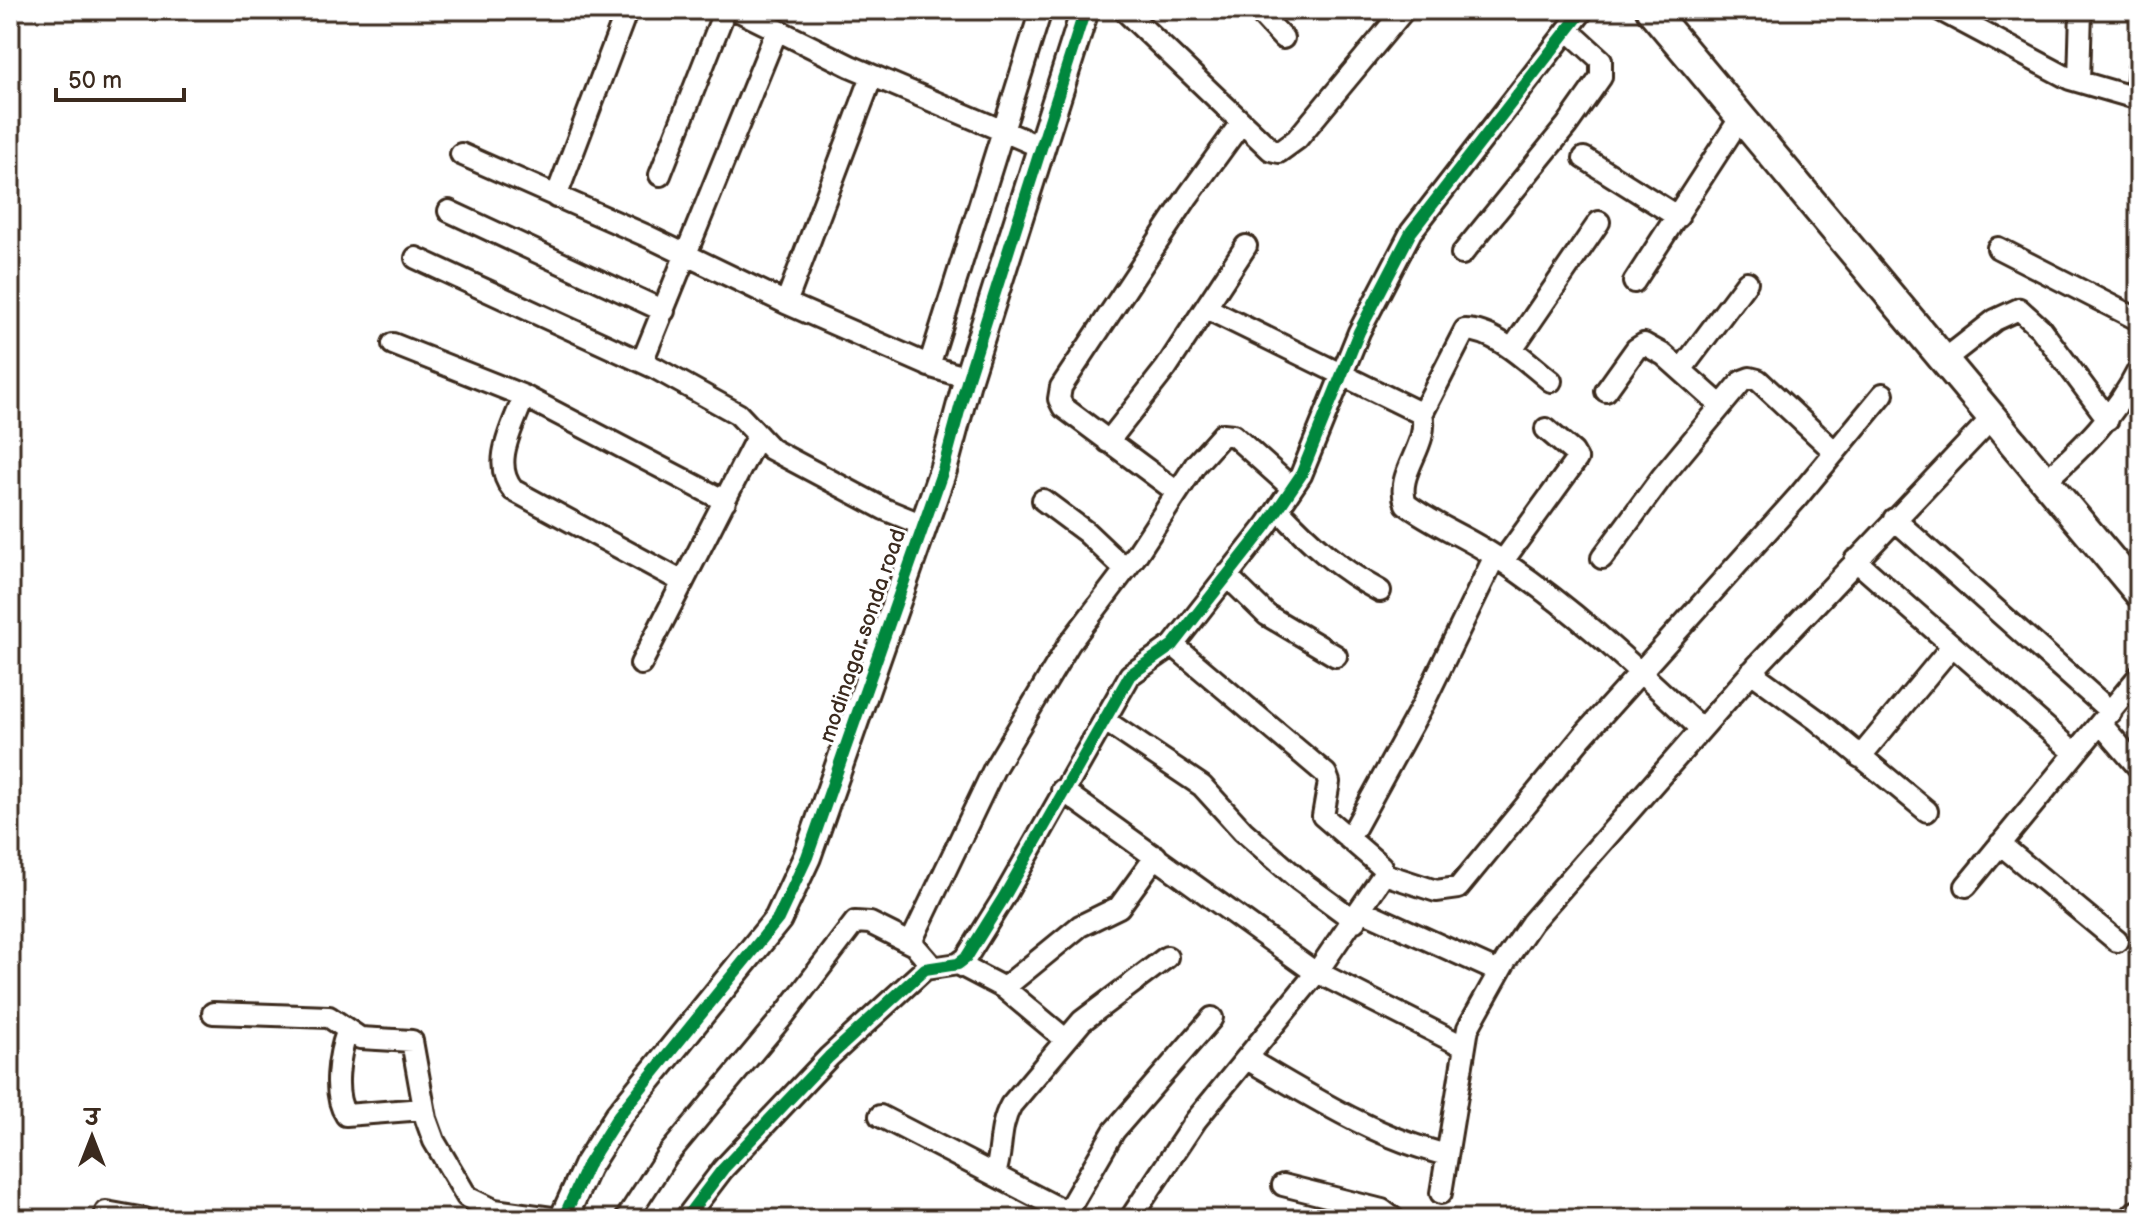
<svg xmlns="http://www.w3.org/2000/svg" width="2149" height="1229" viewBox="0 0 2149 1229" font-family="'Balsamiq Sans','Playpen Sans Deva',sans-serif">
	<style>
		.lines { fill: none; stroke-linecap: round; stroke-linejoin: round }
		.minor-casing { stroke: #3b2a1e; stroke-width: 26 }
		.tertiary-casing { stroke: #3b2a1e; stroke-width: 32 }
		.secondary-casing { stroke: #3b2a1e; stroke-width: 34 }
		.trunk-casing { stroke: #3b2a1e; stroke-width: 40 }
		.minor { stroke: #fff; stroke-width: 20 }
		.tertiary { stroke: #fff; stroke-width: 26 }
		.secondary { stroke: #fff; stroke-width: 28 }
		.trunk { stroke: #fff; stroke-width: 34 }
		.cycleway-casing { stroke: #fff; stroke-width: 17 }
		.cycleway { stroke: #00873e; stroke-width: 12 }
		.labels { text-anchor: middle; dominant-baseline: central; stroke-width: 6; stroke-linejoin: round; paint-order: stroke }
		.street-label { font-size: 22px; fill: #3b2a1e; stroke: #fff }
	</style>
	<rect width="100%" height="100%" fill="#fff"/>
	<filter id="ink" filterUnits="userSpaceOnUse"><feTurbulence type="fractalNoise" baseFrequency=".0125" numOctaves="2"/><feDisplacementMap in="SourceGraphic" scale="16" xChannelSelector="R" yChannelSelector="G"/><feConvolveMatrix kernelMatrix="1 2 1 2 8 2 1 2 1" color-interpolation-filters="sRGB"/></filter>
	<g filter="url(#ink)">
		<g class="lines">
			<defs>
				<path id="minor" d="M 737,10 L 850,66 L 1043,148
					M 1124,10 L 1271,150 L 1279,152 L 1297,139 L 1404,10
					M 1257,10 L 1283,38
					M 1940,10 L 2070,79 L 2139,99
					M 2079,81 L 2081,10
					M 2136,98 L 2139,69
					M 461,154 L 647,236 L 786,303 L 935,368 L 968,378
					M 1584,158 L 1678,217
					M 660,175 L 725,10
					M 556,197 L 627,10
					M 449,211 L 664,311
					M 1998,248 L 2139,320
					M 1462,254 L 1567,125 L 1601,77 L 1601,60 L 1568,30
					M 416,258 L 655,368 L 738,414 L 771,449 L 884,509 L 923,525
					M 1634,282 L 1741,117
					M 786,303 L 872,76
					M 1206,308 L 1422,414 C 1430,446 1394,473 1406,504 C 1434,525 1467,537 1496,557 C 1571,606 1636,668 1701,729
					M 393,344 L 524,396 L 725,501
					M 1512,349 L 1599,222
					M 1944,360 L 1995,320 L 2019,309 L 2040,328 L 2108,419
					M 642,362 L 777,30
					M 929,366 L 1041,10
					M 1681,370 L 1747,282
					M 1606,391 L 1636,349 L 1644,344 L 1664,355 L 1720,405
					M 524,396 C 514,425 490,463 513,490 L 683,582
					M 1422,414 L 1465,330 C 1496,330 1528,363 1551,381
					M 1108,442 L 1166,368 L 1246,246
					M 2045,481 C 2083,447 2116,415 2139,369
					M 1177,492 L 1063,407 L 1059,399 L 1061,387 L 1188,196 L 1241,123
					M 1043,500 L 1086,532 L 1125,569
					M 1278,509 C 1310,543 1339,569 1380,591
					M 1894,519 L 2111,712
					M 1602,558 L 1662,477 L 1742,381 L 1750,378 L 1758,380 L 1835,452
					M 1855,560 L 2075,753
					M 1503,561 L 1577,459 L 1573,452 L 1546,429
					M 1226,575 L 1267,615 L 1336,656
					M 641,664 L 758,435
					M 1751,672 L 1817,720 L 1927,811
					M 1104,720 L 1202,786 L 1243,831 L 1298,879 L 1355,921
					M 2101,724 L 2139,768
					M 1860,757 L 1952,646
					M 1062,790 L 1309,968 L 1463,1046
					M 1349,839 L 1422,706 L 1495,556
					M 2000,844 L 2117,941
					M 1384,874 L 1436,891 L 1458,888 L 1583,736 L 1797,498 L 1883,394
					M 1966,886 L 2139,676
					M 1362,910 L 1499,972
					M 958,964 L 1004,988 L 1065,1039
					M 933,967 L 914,945 L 913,938 L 994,769 L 1069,644 L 1135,557 L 1196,464 L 1223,434 L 1233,435 L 1292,488
					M 1004,988 L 1080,926 L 1119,907 L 1156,856
					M 213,1013 L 329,1017 L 360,1038 L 412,1041 L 426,1119 L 434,1141 L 467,1197 L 494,1210 L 559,1219
					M 347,1032 C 339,1054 332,1095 346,1115 L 423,1109
					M 1247,1059 C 1311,1096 1374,1137 1447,1155
					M 880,1116 L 1066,1212
					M 995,1174 C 1003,1150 998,1128 1011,1105 L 1082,1021 L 1167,957
					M 1283,1185 L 1382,1210 L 1394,1219
					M 1441,1193 L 1468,1028 L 1506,960 L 1532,922 L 1756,667 L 1992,418
					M 106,1212 L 145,1219
					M 626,1219 L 666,1157 L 785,1014 L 855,922 L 870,923 L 914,945
					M 685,1219 L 723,1169 L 829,1057 L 925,969 L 958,964 L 966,958 L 1004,897 L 1130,675 L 1173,645 L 1267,525 L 1301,475 L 1359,332 L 1411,232 L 1583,10
					M 1063,1219 L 1114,1131 L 1212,1018
					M 1130,1219 L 1196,1120 L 1317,972 L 1384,874 L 1381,866 L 1323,816 L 1329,782 L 1326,774 L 1173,645"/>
				<path id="tertiary" d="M 563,1219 L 587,1166 L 619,1115 L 778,919 L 807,857 L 943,470 L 968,378 L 1085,10"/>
				<path id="secondary" d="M 1651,10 L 2139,593"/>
				<path id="trunk" d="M 2138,1219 L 2139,1218"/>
			</defs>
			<!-- minor casing -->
			<use href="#minor" class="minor-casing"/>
			<!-- tertiary casing -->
			<use href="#tertiary" class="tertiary-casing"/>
			<!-- secondary casing -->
			<use href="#secondary" class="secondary-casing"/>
			<!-- trunk casing -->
			<use href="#trunk" class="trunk-casing"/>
			<!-- minor -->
			<use href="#minor" class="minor"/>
			<!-- tertiary -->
			<use href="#tertiary" class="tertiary"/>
			<!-- secondary -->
			<use href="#secondary" class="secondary"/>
			<!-- trunk -->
			<use href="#trunk" class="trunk"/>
			<defs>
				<path id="cycleway" d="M 563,1219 L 587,1166 L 619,1115 L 778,919 L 807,857 L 943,470 L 968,378 L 1085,10
					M 685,1219 L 723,1169 L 829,1057 L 925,969 L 958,964 L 966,958 L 1004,897 L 1130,675 L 1173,645 L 1267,525 L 1301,475 L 1359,332 L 1411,232 L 1583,10"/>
			</defs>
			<!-- cycleway casing -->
			<use href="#cycleway" class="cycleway-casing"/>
			<!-- cycleway -->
			<use href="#cycleway" class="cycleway"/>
		</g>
	</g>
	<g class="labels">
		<!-- street labels -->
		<g class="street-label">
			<text transform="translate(863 636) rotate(-71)">modinagar sonda road</text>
		</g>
	</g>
	<!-- margin -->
	<rect width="2149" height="1229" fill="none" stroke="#fff" stroke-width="40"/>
	<rect x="20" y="20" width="2109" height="1189" fill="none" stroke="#3b2a1e" stroke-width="3" filter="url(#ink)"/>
	<!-- north arrow -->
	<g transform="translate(92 1137)" stroke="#ffffff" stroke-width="6" paint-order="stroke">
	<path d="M0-6L14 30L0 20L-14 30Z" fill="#3b2a1e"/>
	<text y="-12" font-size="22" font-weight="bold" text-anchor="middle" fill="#3b2a1e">उ</text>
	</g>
	<!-- scale -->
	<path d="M56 88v12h128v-12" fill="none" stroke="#3b2a1e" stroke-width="4"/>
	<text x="68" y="88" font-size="24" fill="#3b2a1e" stroke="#ffffff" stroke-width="6" paint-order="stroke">50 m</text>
</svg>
